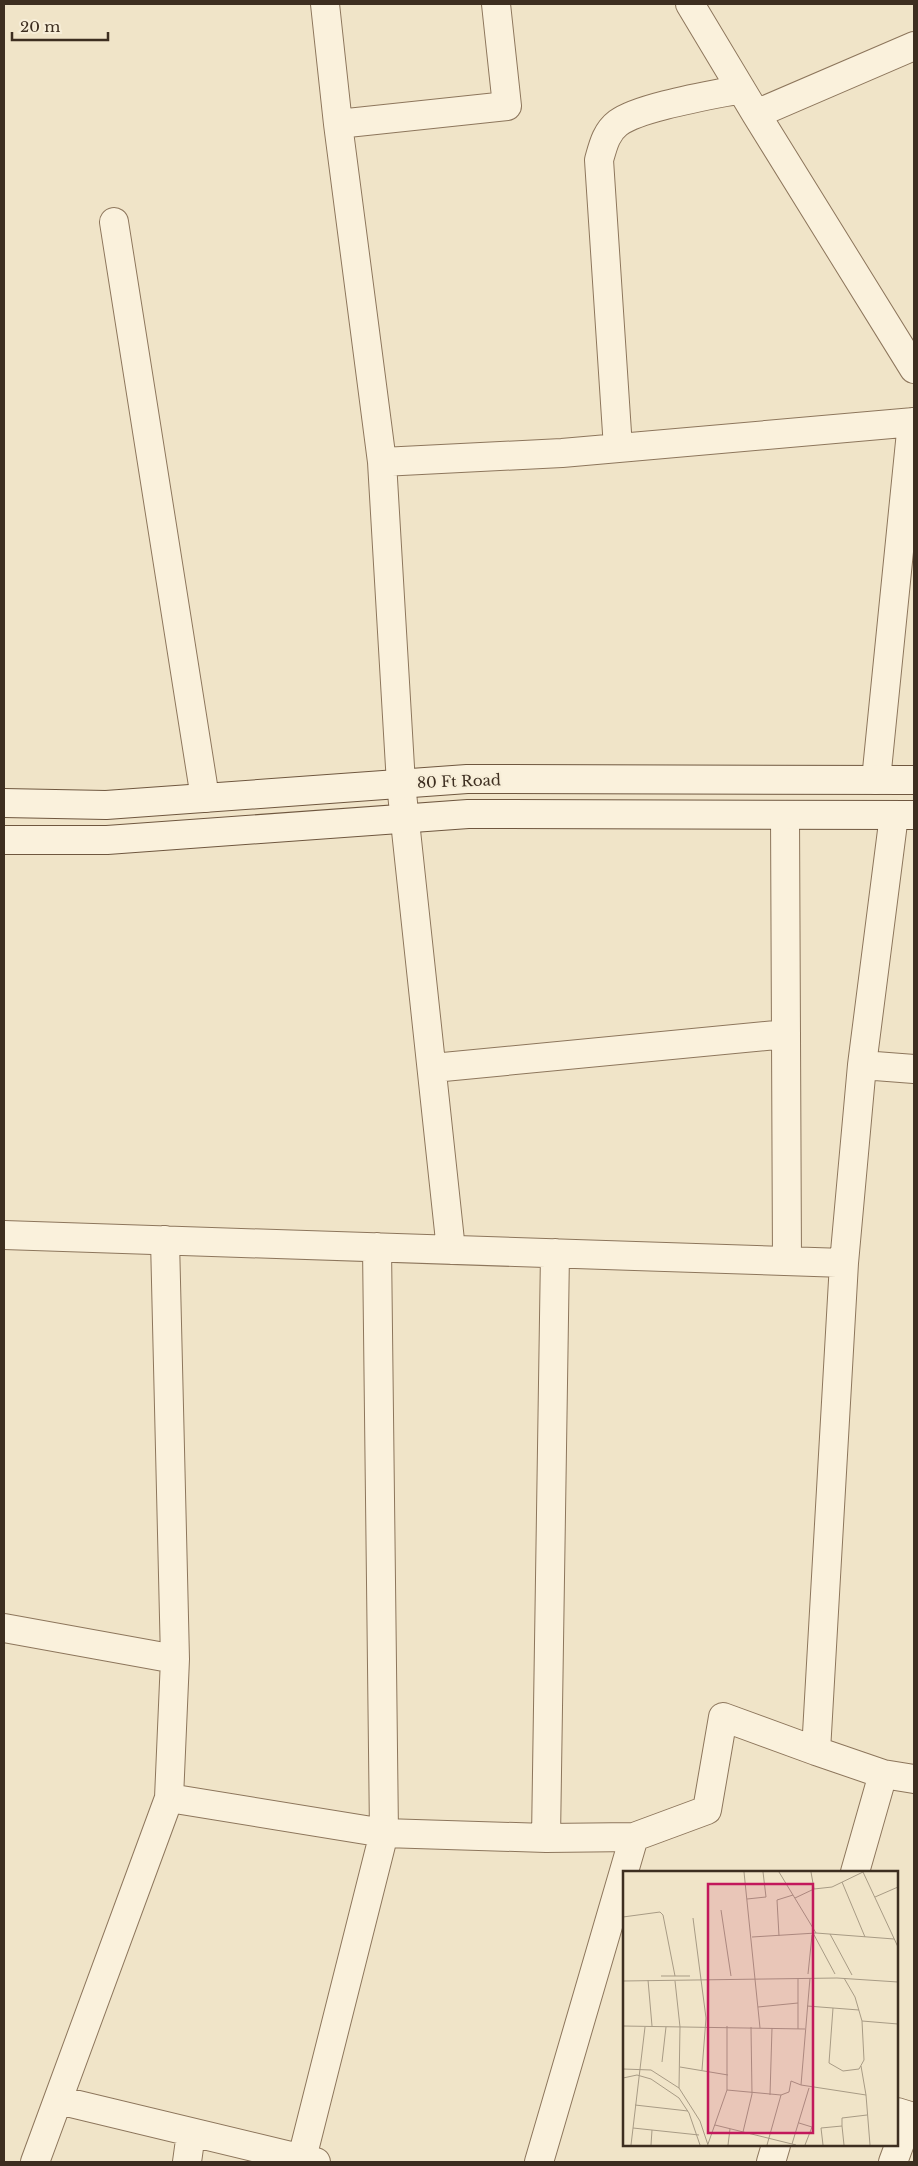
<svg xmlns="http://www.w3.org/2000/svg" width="918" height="2166" viewBox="0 0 918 2166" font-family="'Libre Baskerville',serif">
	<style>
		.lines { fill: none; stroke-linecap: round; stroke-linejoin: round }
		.minor-casing { stroke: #8d765c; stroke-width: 30 }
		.secondary-casing { stroke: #6f573f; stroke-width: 30 }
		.minor { stroke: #faf1dc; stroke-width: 28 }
		.secondary { stroke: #faf1dc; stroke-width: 28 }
		.labels { text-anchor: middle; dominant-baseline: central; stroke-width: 4.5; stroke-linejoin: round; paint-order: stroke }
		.street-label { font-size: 15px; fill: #3d2e20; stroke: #f7eed8 }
		.inset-road { fill: none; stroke: #a89b85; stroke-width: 1 }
		.view { fill: #c2185b; fill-opacity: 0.15; stroke: #c2185b; stroke-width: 2.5 }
		.inset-edge { fill: none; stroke: #3d2e20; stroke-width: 2.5 }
	</style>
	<rect width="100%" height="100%" fill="#f0e4c8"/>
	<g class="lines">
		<defs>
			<path id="minor" d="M 325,4 L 338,124 L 382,462 L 401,784 L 451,1250
				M 690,4 L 756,114 L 914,369
				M 756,114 L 914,46
				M 338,124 L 507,106 L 496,4
				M 114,222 L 205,798
				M 618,448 L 599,160 C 603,146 606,132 618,123 C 639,107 712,95 741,89
				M 382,462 L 562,453 L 914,422
				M 876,780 L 912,422
				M 785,815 L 787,1261
				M 894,815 L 862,1065 L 844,1263 L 816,1751 L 883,1774 L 914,1779
				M 862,1065 L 914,1069
				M 433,1068 L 786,1034
				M 4,1235 L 844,1263
				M 4,1628 L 175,1659
				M 169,1798 L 384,1833 L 546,1838 L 634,1837 L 707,1810 L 723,1717 L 816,1751
				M 546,1838 L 555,1253
				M 855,1872 L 883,1774
				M 58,2100 L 316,2162
				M 302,2158 L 384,1833 L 377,1247
				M 35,2162 L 169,1798 L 175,1659 L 165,1240
				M 187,2162 L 191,2133
				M 539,2162 L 634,1837
				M 771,2162 L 776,2145
				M 893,2162 L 910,2116 L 897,2112"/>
			<path id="secondary" d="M 4,803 L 106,805 L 467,779 L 914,780
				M 4,840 L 107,840 L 468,814 L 914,815"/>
		</defs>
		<!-- minor casing -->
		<use href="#minor" class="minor-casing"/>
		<!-- secondary casing -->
		<use href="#secondary" class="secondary-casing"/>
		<!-- minor -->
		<use href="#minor" class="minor"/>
		<!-- secondary -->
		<use href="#secondary" class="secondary"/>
	</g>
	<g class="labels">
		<!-- street labels -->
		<g class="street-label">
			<text transform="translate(459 781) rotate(-2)">80 Ft Road</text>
		</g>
	</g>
	<!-- overview -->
	<g transform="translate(623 1871)">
		<rect width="275" height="275" fill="#f0e4c8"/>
		<path class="inset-road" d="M 121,1 L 137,157M 156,1 L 193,62M 188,1 L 191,18M 240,1 L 275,76M 219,11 L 242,66M 252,26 L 275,16M 172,27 L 191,18 L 209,16 L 240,1M 124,28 L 143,26 L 140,1M 98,39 L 108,105M 0,46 L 37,41 L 40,44 L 52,105M 70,47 L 83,147 L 79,199M 190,62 L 212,103M 207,63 L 229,104M 156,65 L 154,29 L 170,24M 129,66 L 193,62 L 271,68M 185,103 L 189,64M 38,105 L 67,105M 175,107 L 175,158M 187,107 L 178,214 L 243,224 L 247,274M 25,109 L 29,155M 0,110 L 214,107 L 275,111M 52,110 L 57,156 L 56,217M 184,135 L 236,139M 135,136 L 175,132M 210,137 L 206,192 L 220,200 L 236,198 L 241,189 L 239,150 L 232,126 L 221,107M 0,147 L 0,173M 239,150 L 275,153M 0,155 L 182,158M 275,184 L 275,204M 39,191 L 43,156M 238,195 L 243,224M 57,196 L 105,204M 0,198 L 28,199 L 56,217 L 77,250 L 85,274M 0,207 L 14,204 L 28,208 L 56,227 L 66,242 L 77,274M 104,219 L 158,224 L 166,221 L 168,210 L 178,214M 147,224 L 149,157M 12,234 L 65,240M 176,252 L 189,256 L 182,274M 92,254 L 173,274M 219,255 L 221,274M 10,257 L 76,264M 120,261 L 129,223 L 128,156M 85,273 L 104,219 L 104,155M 169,273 L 186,217M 8,274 L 22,156M 28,274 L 29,259M 105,274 L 107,258M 144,274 L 158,224M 200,274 L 198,257 L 219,255 L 219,247 L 244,244"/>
		<path class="view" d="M 85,13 L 190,13 L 190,262 L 85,262 Z"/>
		<rect width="275" height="275" class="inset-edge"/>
	</g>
	<!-- border -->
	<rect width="918" height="2166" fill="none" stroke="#3d2e20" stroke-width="10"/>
	<!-- scale -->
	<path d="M12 32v8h96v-8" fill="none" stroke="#3d2e20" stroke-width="2.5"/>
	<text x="20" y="32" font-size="15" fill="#3d2e20" stroke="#f7eed8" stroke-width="4" paint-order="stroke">20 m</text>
</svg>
